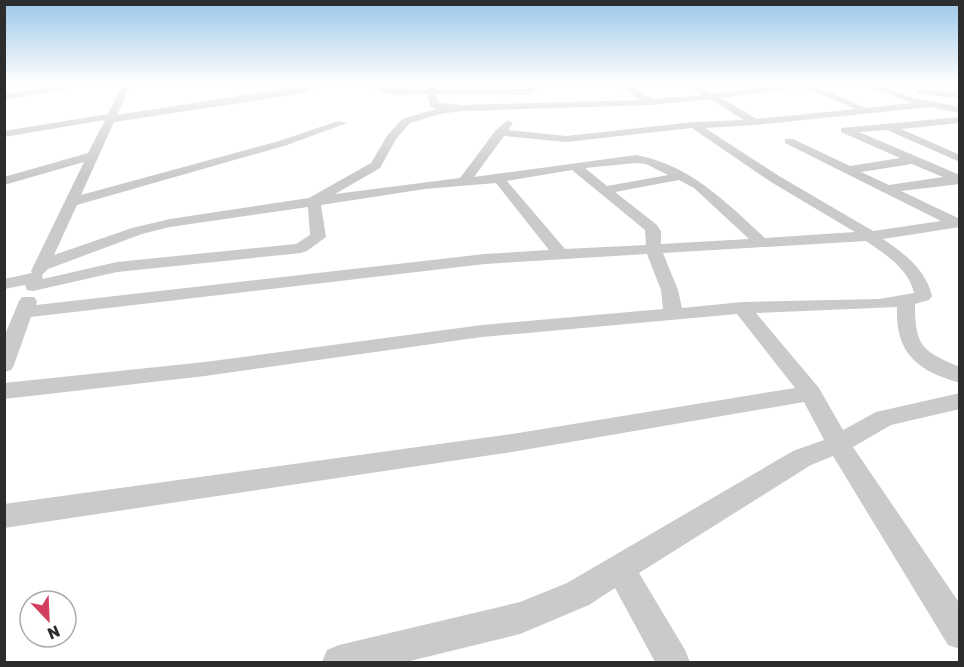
<svg xmlns="http://www.w3.org/2000/svg" width="964" height="667" viewBox="0 0 964 667" font-family="Rubik,sans-serif">
	<style>
		.lines { fill: none; stroke-linecap: round; stroke-linejoin: round }
		.minor { fill: #cacaca; fill-rule: evenodd }
	</style>
	<rect width="100%" height="100%" fill="#fff"/>
	<g class="lines">
		<!-- minor -->
		<path class="minor" d="M 75,83 L 98,83 L 4,100 L 4,94 Z
			M 123,83 L 162,83 L 129,88 L 117,115 L 322,83 L 305,93 L 114,122 L 81,195 L 279,141 L 338,121 L 347,123 L 287,145 L 77,205 L 54,255 L 132,228 L 170,219 L 309,198 L 371,163 L 387,136 L 402,119 L 436,109 L 430,106 L 427,94 C 410,94 381,100 371,83 L 379,83 L 386,88 L 427,89 L 428,83 L 436,83 L 436,89 L 527,89 L 537,83 L 547,83 L 529,95 L 436,94 L 439,103 L 461,105 L 641,100 L 615,83 L 626,83 L 653,99 L 702,95 L 684,83 L 695,83 L 713,94 L 796,83 L 820,83 L 815,86 L 866,108 L 912,103 L 859,83 L 872,83 L 913,98 L 960,107 L 960,113 L 930,107 L 755,125 L 705,128 L 779,176 L 873,231 L 941,221 L 785,143 L 785,139 L 793,139 L 850,166 L 900,158 L 841,132 L 841,128 L 960,117 L 960,123 L 901,129 L 960,155 L 960,162 L 887,130 L 859,132 L 960,175 L 960,184 L 901,191 L 960,219 L 960,227 L 883,239 C 905,254 926,270 932,296 L 929,300 L 915,304 C 915,347 922,351 960,367 L 960,383 C 917,371 895,353 897,307 L 756,313 L 819,388 L 843,430 L 876,412 L 960,393 L 960,409 L 891,425 L 853,447 L 960,604 L 960,649 L 948,645 L 833,456 L 811,465 L 639,573 L 685,650 L 690,662 L 655,662 L 615,588 L 589,605 L 520,634 L 406,662 L 322,662 L 327,650 L 339,645 L 520,602 L 567,583 L 793,451 L 824,440 L 804,402 L 512,452 L 4,528 L 4,504 L 512,434 L 795,388 L 737,314 L 482,337 L 205,376 L 4,399 L 4,383 L 205,362 L 482,325 L 663,309 L 661,290 L 647,254 L 485,264 L 31,317 L 14,365 L 11,370 L 4,372 L 4,337 L 19,301 L 22,297 L 34,297 L 37,301 L 36,305 L 485,254 L 549,250 L 496,183 L 425,189 L 321,205 L 326,237 L 307,251 L 301,253 L 117,272 L 33,291 L 27,290 L 25,285 L 4,289 L 4,279 L 32,273 L 31,271 L 84,162 L 4,185 L 4,177 L 88,153 L 105,120 L 4,137 L 4,131 L 108,114 ZM 804,87 L 856,109 L 757,119 L 721,98 ZM 710,99 L 744,120 L 694,122 L 566,136 L 508,130 L 513,123 L 508,120 L 496,130 L 460,178 L 335,194 L 380,168 L 396,139 L 410,123 L 440,114 L 461,111 L 651,105 ZM 692,128 L 771,182 L 855,232 L 765,238 C 727,203 689,164 636,155 L 474,177 L 504,136 L 566,142 ZM 636,163 L 646,164 L 668,175 L 607,186 L 585,168 ZM 912,164 L 943,177 L 889,185 L 861,172 ZM 572,170 L 645,230 L 646,245 L 565,249 L 507,181 ZM 679,180 L 694,188 L 749,239 L 661,244 L 661,231 L 657,225 L 615,192 ZM 308,207 L 310,235 L 296,244 L 117,262 L 43,279 L 42,275 L 48,269 L 142,234 L 170,227 ZM 866,241 C 885,254 909,269 914,293 L 879,299 L 742,302 L 682,308 L 678,290 L 663,253 Z
			M 920,89 L 960,92 L 960,98 L 917,94 L 917,90 Z"/>
	</g>
	<!-- sky -->
	<linearGradient id="sky" x2="0" y2="1"><stop stop-color="#9bc6e8"/><stop offset="0.47" stop-color="#fff"/><stop offset="1" stop-color="#fff" stop-opacity="0"/></linearGradient>
	<rect width="964" height="177" fill="url(#sky)"/>
	<!-- border -->
	<rect width="964" height="667" fill="none" stroke="#2d2d2d" stroke-width="12"/>
	<!-- north arrow -->
	<g transform="translate(48 619) rotate(157)"><circle r="28" fill="#ffffff" stroke="#ababab" stroke-width="1.5"/>
	<path d="M0-4.5L10 22L0 15L-10 22Z" fill="#d33f5e"/>
	<text y="-9" font-size="16" font-weight="bold" text-anchor="middle" fill="#2d2d2d">N</text>
	</g>
</svg>
